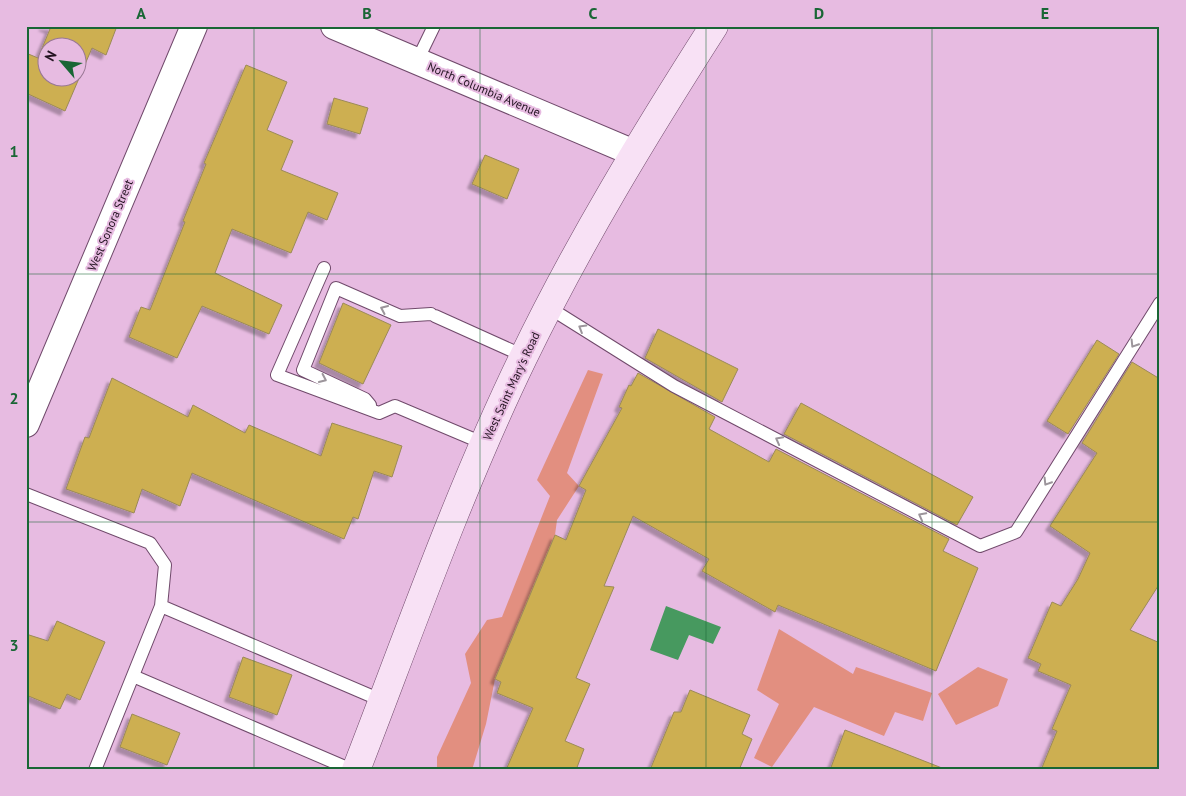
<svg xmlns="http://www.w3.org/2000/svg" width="1186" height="796" viewBox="0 0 1186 796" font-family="'PT Sans',sans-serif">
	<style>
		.green { fill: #e28f80 }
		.water { fill: #47995f }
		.building { fill: #cdaf51; stroke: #9b8a58; fill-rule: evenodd; filter: url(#shadow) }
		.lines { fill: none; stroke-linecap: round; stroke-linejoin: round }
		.lane-casing { stroke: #704a6b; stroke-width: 14 }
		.street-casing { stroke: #704a6b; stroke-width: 28 }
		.secondary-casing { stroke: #704a6b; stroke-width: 29 }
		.lane { stroke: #fff; stroke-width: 12 }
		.street { stroke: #fff; stroke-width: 26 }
		.secondary { stroke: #f8e1f5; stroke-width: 28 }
		.oneway { stroke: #9c959b }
		.grid { fill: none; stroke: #196635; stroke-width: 1; stroke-opacity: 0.55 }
		.labels { text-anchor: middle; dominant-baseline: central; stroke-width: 4; stroke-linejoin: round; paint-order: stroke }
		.street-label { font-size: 12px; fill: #231321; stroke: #e7bbe1 }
		.neatline { fill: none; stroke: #196635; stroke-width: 2 }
		.grid-label { font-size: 16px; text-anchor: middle; font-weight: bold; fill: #196635 }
	</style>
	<defs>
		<filter id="shadow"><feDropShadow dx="-4.5" dy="4.5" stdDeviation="1" flood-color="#0004"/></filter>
	</defs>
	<rect width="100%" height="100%" fill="#e7bbe1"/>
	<!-- green -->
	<path class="green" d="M 588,370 L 603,374 L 567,473 L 579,486 L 557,520 L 555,535 L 495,679 L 486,724 L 472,770 L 437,770 L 437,757 L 471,683 L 465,654 L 487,620 L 502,617 L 550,496 L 537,480 Z
		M 779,629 L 853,674 L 856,667 L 932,693 L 923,721 L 895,712 L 884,736 L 814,707 L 772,767 L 754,758 L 779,704 L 757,690 Z
		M 978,667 L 1008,679 L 998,706 L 956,725 L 938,694 Z"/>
	<!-- water -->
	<path class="water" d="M 666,606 L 721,627 L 713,644 L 689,635 L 678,660 L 650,650 Z"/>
	<!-- building -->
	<path class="building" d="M 43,26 L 117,26 L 106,55 L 92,48 L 65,111 L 26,93 L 26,53 L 38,58 L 50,29 ZM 48,48 L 78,48 L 78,78 L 48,78 Z
		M 246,65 L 287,82 L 267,130 L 293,141 L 281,170 L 338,193 L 327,220 L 308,212 L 291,253 L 232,229 L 215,273 L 282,305 L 269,334 L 202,306 L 177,358 L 129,337 L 141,307 L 150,310 L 185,222 L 183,221 L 206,164 L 204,163 Z
		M 334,98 L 368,108 L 360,134 L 327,124 Z
		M 485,155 L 519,169 L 507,199 L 472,184 Z
		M 343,303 L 391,325 L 363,384 L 319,363 Z
		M 658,329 L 738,369 L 722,402 L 645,358 Z
		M 1097,340 L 1119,354 L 1068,434 L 1047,421 Z
		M 1132,362 L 1160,379 L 1160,583 L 1130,630 L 1160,643 L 1160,770 L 1041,770 L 1057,731 L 1052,729 L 1071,685 L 1038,671 L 1041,664 L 1028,658 L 1052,602 L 1061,606 L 1078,579 L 1090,553 L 1050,526 L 1097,453 L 1082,443 Z
		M 638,373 L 715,417 L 709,429 L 769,462 L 776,449 L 949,539 L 943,551 L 978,568 L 936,671 L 778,605 L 775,612 L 702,571 L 709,559 L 633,516 L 604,586 L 614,587 L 576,678 L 590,684 L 565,741 L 584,749 L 576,770 L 506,770 L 533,708 L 497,693 L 501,682 L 495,679 L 555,535 L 566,540 L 586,490 L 579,486 L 622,408 L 619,407 L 629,385 L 631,386 Z
		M 112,378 L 188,417 L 193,405 L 245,433 L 249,425 L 321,456 L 332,423 L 402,446 L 392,477 L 374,471 L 358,519 L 353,517 L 344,539 L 192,473 L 180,506 L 142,489 L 134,513 L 66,489 L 85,437 L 89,438 Z
		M 801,403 L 973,497 L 957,525 L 784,434 Z
		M 57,621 L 105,642 L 80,700 L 67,694 L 60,709 L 26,695 L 26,634 L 48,641 Z
		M 243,657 L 292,675 L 277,715 L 229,697 Z
		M 690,690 L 750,715 L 742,734 L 752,739 L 739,770 L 650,770 L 674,712 L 681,712 Z
		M 132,714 L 180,733 L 167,765 L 120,747 Z
		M 845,730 L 942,768 L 942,770 L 830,770 Z"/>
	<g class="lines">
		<defs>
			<path id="lane" d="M 417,61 L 434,26
				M 324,268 L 277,375 L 379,413 L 395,406 L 485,444
				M 548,307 L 674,386 L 980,546 L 1016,532 L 1160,303
				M 435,316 L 524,356
				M 370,405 L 365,399 L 303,370 L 336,288 L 400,316 L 431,314
				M 26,494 L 150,543 L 165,565 L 161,606
				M 133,676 L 352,770
				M 95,770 L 161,606 L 383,701"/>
			<path id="street" d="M 334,26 L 634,153
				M 26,424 L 194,26"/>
			<path id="secondary" d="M 356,770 C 409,633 459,490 523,358 C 579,242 645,134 714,26"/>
		</defs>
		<!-- lane casing -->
		<use href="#lane" class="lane-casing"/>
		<!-- street casing -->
		<use href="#street" class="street-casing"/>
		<!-- secondary casing -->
		<use href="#secondary" class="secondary-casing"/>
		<!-- lane -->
		<use href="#lane" class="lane"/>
		<!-- street -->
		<use href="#street" class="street"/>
		<!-- secondary -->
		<use href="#secondary" class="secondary"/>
	</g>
	<!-- one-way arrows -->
	<defs><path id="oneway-chevron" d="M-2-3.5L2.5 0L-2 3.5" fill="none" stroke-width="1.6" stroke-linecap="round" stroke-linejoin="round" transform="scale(1.25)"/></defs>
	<g class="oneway">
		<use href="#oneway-chevron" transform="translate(384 309) rotate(-156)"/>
		<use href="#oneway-chevron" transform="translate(582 328) rotate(-149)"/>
		<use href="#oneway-chevron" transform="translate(1134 344) rotate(122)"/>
		<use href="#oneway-chevron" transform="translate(323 379) rotate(25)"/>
		<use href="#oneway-chevron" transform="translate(779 440) rotate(-152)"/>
		<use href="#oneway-chevron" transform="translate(1047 482) rotate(122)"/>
		<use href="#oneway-chevron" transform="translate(922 516) rotate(-152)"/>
	</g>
	<!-- grid -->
	<path class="grid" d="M 254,26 L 254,770M 480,26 L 480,770M 706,26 L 706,770M 932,26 L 932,770M 26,274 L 1160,274M 26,522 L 1160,522"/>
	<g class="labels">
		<!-- street labels -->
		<g class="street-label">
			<text transform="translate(484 89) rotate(23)">North Columbia Avenue</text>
			<text transform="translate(110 225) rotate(-67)">West Sonora Street</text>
			<text transform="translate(511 386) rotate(-65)">West Saint Mary's Road</text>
		</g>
	</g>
	<!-- border -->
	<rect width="1186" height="796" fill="none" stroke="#e7bbe1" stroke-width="55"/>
	<!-- north arrow -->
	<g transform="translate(62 62) rotate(298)"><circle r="24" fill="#e7bbe1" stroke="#997894"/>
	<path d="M0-4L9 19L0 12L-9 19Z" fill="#196635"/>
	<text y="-8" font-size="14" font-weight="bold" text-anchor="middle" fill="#231321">N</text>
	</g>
	<rect x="28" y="28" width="1130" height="740" class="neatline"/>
	<g class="grid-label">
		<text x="141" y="19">A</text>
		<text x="367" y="19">B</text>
		<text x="593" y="19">C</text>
		<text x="819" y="19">D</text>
		<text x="1045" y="19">E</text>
		<text x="14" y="157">1</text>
		<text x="14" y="404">2</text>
		<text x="14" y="651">3</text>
	</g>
</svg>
